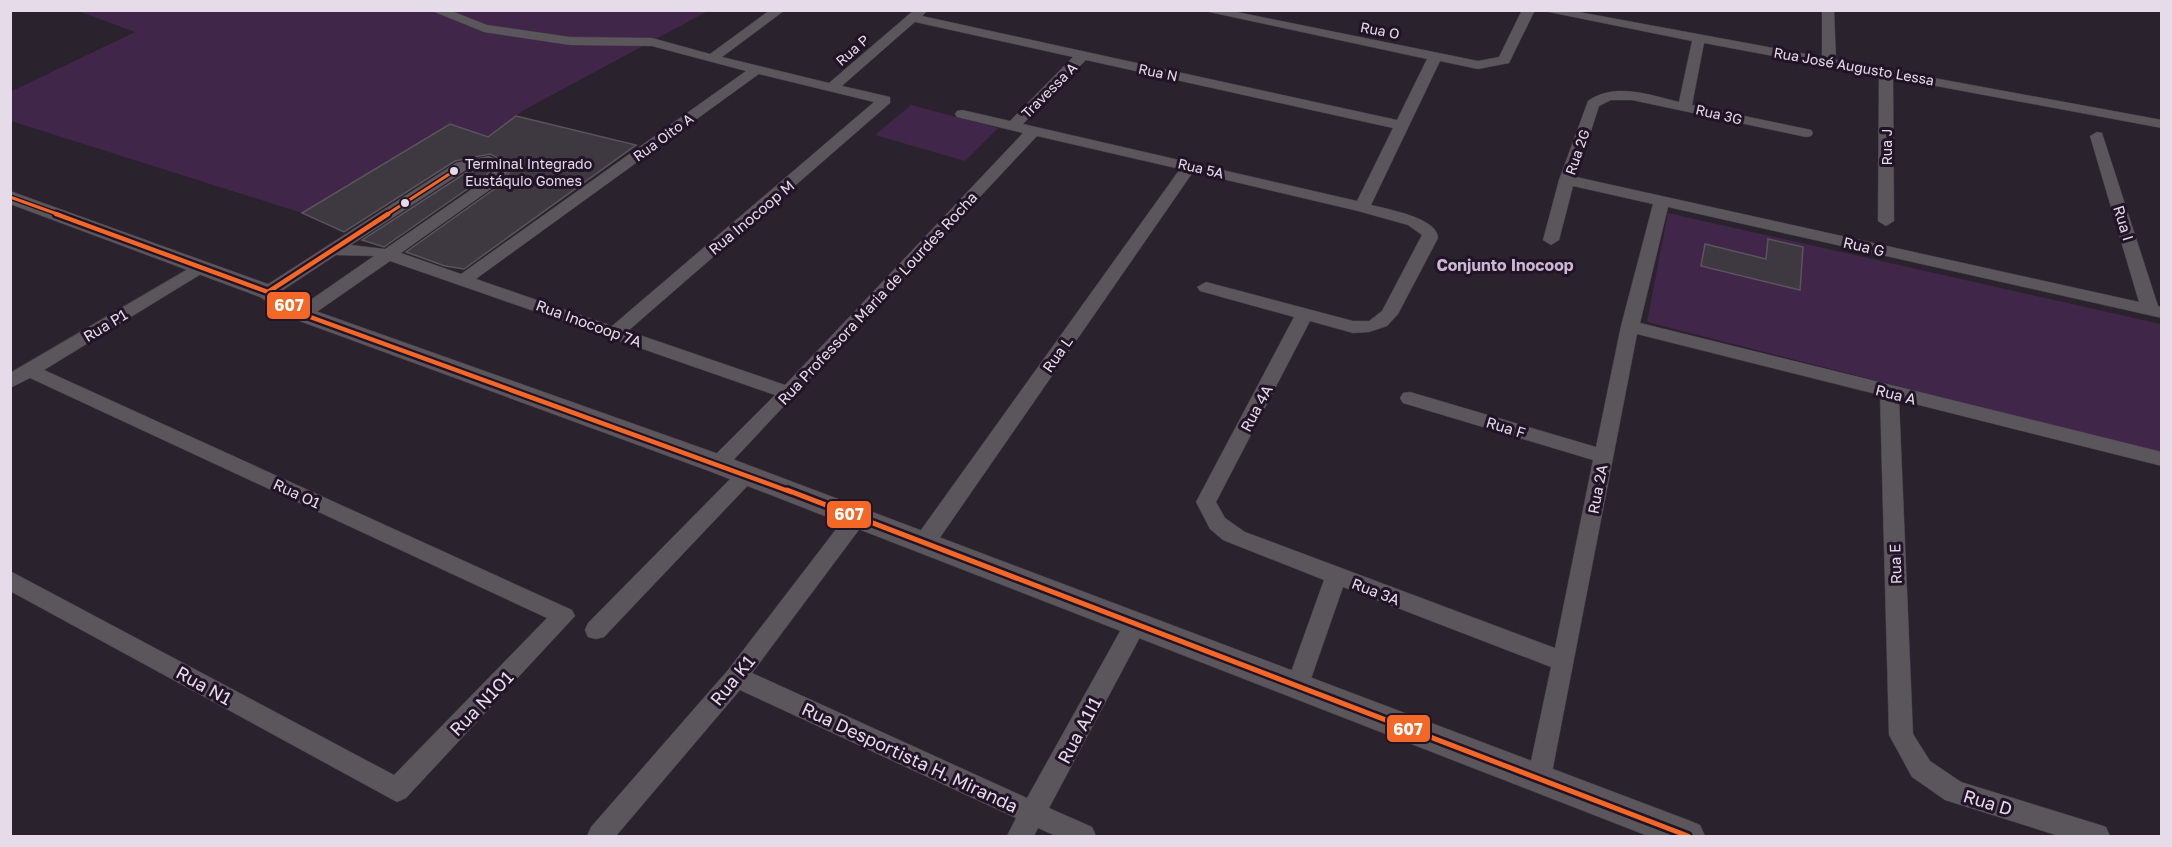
<svg xmlns="http://www.w3.org/2000/svg" width="2172" height="847" viewBox="0 0 2172 847" font-family="'Golos Text',sans-serif">
	<style>
		.green { fill: #402749 }
		.building { fill: #3e3840; stroke: #5a545c; stroke-width: 1.5 }
		.lines { fill: none; stroke-linecap: round; stroke-linejoin: round }
		.minor-casing { stroke: #433d46; stroke-width: 1 }
		.tertiary-casing { stroke: #433d46; stroke-width: 1 }
		.minor { fill: #5a565b; fill-rule: evenodd }
		.tertiary { fill: #5a565b; fill-rule: evenodd }
		.bus-1-far2-casing { stroke: #221427; stroke-width: 6 }
		.bus-1-far1-casing { stroke: #221427; stroke-width: 9 }
		.bus-1-casing { stroke: #221427; stroke-width: 10 }
		.bus-1-far2 { stroke: #f36827; stroke-width: 3 }
		.bus-1-far1 { stroke: #f36827; stroke-width: 4.5 }
		.bus-1 { stroke: #f36827; stroke-width: 5 }
		.bus-dot { fill: #e5dbe9; stroke: #221427; stroke-width: 2 }
		.labels { text-anchor: middle; dominant-baseline: central; stroke-width: 6; stroke-linejoin: round; paint-order: stroke }
		.far-street-label { font-size: 14px; fill: #e5dbe9; stroke: #221427 }
		.bus-label { font-size: 14px; fill: #e5dbe9; stroke: #221427; text-anchor: start }
		.street-label { font-size: 15px; fill: #e5dbe9; stroke: #221427 }
		.neighbourhood-label { font-size: 16px; font-weight: bold; fill: #cab8d2; stroke: #221427 }
		.near-street-label { font-size: 18px; fill: #e5dbe9; stroke: #221427 }
		.line-badge { stroke: #221427; stroke-width: 2 }
		.badge-label { font-size: 16px; text-anchor: middle; font-weight: bold; fill: #fff }
	</style>
	<rect width="100%" height="100%" fill="#2a222c"/>
	<!-- green -->
	<path class="green" d="M 78,11 L 708,11 L 524,110 L 488,137 L 450,124 L 302,213 L 11,121 L 10,92 L 135,32 Z
		M 911,105 L 998,128 L 965,161 L 875,135 Z
		M 1668,213 L 2161,324 L 2161,453 L 1647,322 Z"/>
	<!-- building -->
	<path class="building" d="M 516,116 L 636,145 L 464,269 L 445,266 L 406,252 L 500,185 L 511,170 L 506,162 L 490,154 L 455,161 L 344,232 L 302,213 L 450,124 L 488,137 Z
		M 486,168 L 490,171 L 486,176 L 384,247 L 362,240 L 467,172 Z
		M 1768,239 L 1803,247 L 1800,290 L 1701,266 L 1705,244 L 1766,259 Z"/>
	<g class="lines">
		<defs>
			<path id="minor" d="M 430,10 L 449,10 L 487,25 L 570,37 L 652,38 L 710,54 L 770,10 L 785,10 L 722,57 L 829,83 L 914,10 L 928,10 L 922,16 L 1397,120 L 1427,59 L 1200,10 L 1227,10 L 1478,61 L 1499,57 L 1522,10 L 1535,10 L 1509,63 L 1478,69 L 1440,61 L 1371,205 C 1387,209 1438,218 1438,238 L 1398,314 L 1387,326 L 1369,332 L 1353,333 L 1310,321 L 1216,502 L 1225,518 L 1245,532 L 1555,648 L 1593,460 L 1403,403 L 1400,398 L 1403,393 L 1410,392 L 1596,447 L 1621,326 L 1653,204 L 1573,186 L 1559,240 L 1551,245 L 1543,240 L 1559,180 L 1588,101 C 1615,82 1649,95 1679,102 L 1692,41 L 1539,10 L 1568,10 L 1822,57 L 1822,10 L 1834,10 L 1836,60 L 2162,120 L 2162,128 L 1893,78 L 1894,221 L 1886,226 L 1878,221 L 1879,76 L 1704,43 L 1692,105 L 1811,130 L 1813,133 L 1811,136 L 1806,137 L 1632,100 L 1611,100 L 1599,106 L 1576,177 L 2139,302 L 2090,136 L 2097,132 L 2102,133 L 2158,306 L 2162,307 L 2162,318 L 1668,207 L 1640,323 L 2162,452 L 2162,466 L 1899,400 L 1913,734 L 1930,761 L 1961,782 L 2097,824 L 2106,827 L 2110,836 L 2059,836 L 1945,800 L 1912,777 L 1889,735 L 1880,395 L 1637,334 L 1549,788 L 1540,792 L 1531,788 L 1527,780 L 1551,667 L 1343,587 L 1306,693 L 1298,696 L 1290,693 L 1286,686 L 1324,580 L 1223,540 L 1210,529 L 1196,502 L 1294,317 L 1200,291 L 1197,287 L 1206,282 L 1353,321 L 1369,321 L 1382,311 L 1422,235 L 1408,225 L 1358,211 L 1193,172 L 932,549 L 924,551 L 916,549 L 913,543 L 916,537 L 1180,169 L 1037,136 L 725,469 L 718,471 L 711,469 L 708,464 L 711,459 L 775,395 L 390,261 L 308,318 L 296,318 L 293,314 L 296,310 L 374,256 L 336,255 L 274,296 L 262,296 L 259,292 L 262,288 L 456,163 L 489,156 L 505,164 L 509,171 L 498,184 L 401,253 L 461,274 L 746,71 L 652,46 L 570,45 L 484,32 ZM 915,22 L 1073,57 L 1010,121 L 962,110 L 957,111 L 955,114 L 957,117 L 1023,133 L 785,385 L 628,331 L 890,103 L 890,97 L 842,86 ZM 1086,60 L 1393,128 L 1357,201 L 1023,124 ZM 759,74 L 874,102 L 612,326 L 476,279 ZM 487,166 L 493,171 L 488,178 L 385,249 L 351,245 L 466,170 Z
				M 200,262 L 206,263 L 208,267 L 206,271 L 44,370 L 572,610 L 575,616 L 406,798 L 397,802 L 10,591 L 10,571 L 394,775 L 547,618 L 30,378 L 10,388 L 10,373 Z
				M 746,468 L 753,470 L 756,475 L 753,480 L 604,637 L 596,639 L 588,637 L 585,630 L 588,623 L 739,470 Z
				M 857,509 L 864,511 L 868,517 L 864,523 L 752,673 L 1027,798 L 1128,617 L 1136,615 L 1144,617 L 1147,624 L 1049,808 L 1092,827 L 1096,836 L 1056,836 L 1038,828 L 1034,836 L 1007,836 L 1016,818 L 740,690 L 616,836 L 587,836 L 591,827 L 728,670 L 850,511 Z"/>
			<path id="tertiary" d="M 10,191 L 276,287 L 310,309 L 727,457 L 1688,820 L 1700,825 L 1705,836 L 1648,836 L 709,471 L 294,319 L 260,297 L 10,204 Z"/>
		</defs>
		<!-- minor casing -->
		<use href="#minor" class="minor-casing"/>
		<!-- tertiary casing -->
		<use href="#tertiary" class="tertiary-casing"/>
		<!-- minor -->
		<use href="#minor" class="minor"/>
		<!-- tertiary -->
		<use href="#tertiary" class="tertiary"/>
		<defs>
			<path id="bus-1-far2" d="M 10,197 L 60,215
				M 386,215 L 454,171"/>
			<path id="bus-1-far1" d="M 56,214 L 268,292 L 302,314 L 791,492
				M 268,292 L 388,214"/>
			<path id="bus-1" d="M 787,490 L 1688,836"/>
		</defs>
		<!-- bus-1-far2 casing -->
		<use href="#bus-1-far2" class="bus-1-far2-casing"/>
		<!-- bus-1-far1 casing -->
		<use href="#bus-1-far1" class="bus-1-far1-casing"/>
		<!-- bus-1 casing -->
		<use href="#bus-1" class="bus-1-casing"/>
		<!-- bus-1-far2 -->
		<use href="#bus-1-far2" class="bus-1-far2"/>
		<!-- bus-1-far1 -->
		<use href="#bus-1-far1" class="bus-1-far1"/>
		<!-- bus-1 -->
		<use href="#bus-1" class="bus-1"/>
	</g>
	<!-- markers -->
	<g class="bus-dot">
		<circle cx="454" cy="171" r="5"/>
		<circle cx="405" cy="203" r="5"/>
	</g>
	<g class="labels">
		<!-- far-street labels -->
		<g class="far-street-label">
			<text transform="translate(1380 30) rotate(11)">Rua O</text>
			<text transform="translate(852 50) rotate(-41)">Rua P</text>
			<text transform="translate(1854 66) rotate(10)">Rua José Augusto Lessa</text>
			<text transform="translate(1158 72) rotate(12)">Rua N</text>
			<text transform="translate(1049 90) rotate(-45)">Travessa A</text>
			<text transform="translate(1719 114) rotate(13)">Rua 3G</text>
			<text transform="translate(663 137) rotate(-36)">Rua Oito A</text>
			<text transform="translate(1886 147) rotate(-90)">Rua J</text>
			<text transform="translate(1577 152) rotate(-71)">Rua 2G</text>
			<text transform="translate(1201 168) rotate(13)">Rua 5A</text>
		</g>
		<!-- bus labels -->
		<g class="bus-label">
			<text x="465" y="163">Terminal Integrado<tspan x="465" dy="17">Eustáquio Gomes</tspan></text>
		</g>
		<!-- street labels -->
		<g class="street-label">
			<text transform="translate(751 217) rotate(-40)">Rua Inocoop M</text>
			<text transform="translate(2124 223) rotate(73)">Rua I</text>
			<text transform="translate(1864 246) rotate(13)">Rua G</text>
			<text transform="translate(877 298) rotate(-47)">Rua Professora Maria de Lourdes Rocha</text>
			<text transform="translate(589 323) rotate(20)">Rua Inocoop 7A</text>
			<text transform="translate(105 325) rotate(-31)">Rua P1</text>
			<text transform="translate(1057 354) rotate(-55)">Rua L</text>
			<text transform="translate(1896 394) rotate(14)">Rua A</text>
			<text transform="translate(1256 408) rotate(-62)">Rua 4A</text>
			<text transform="translate(1506 427) rotate(17)">Rua F</text>
			<text transform="translate(1597 489) rotate(-79)">Rua 2A</text>
			<text transform="translate(297 493) rotate(25)">Rua O1</text>
			<text transform="translate(1895 564) rotate(-92)">Rua E</text>
			<text transform="translate(1376 591) rotate(21)">Rua 3A</text>
		</g>
		<!-- neighbourhood labels -->
		<g class="neighbourhood-label">
			<text x="1505" y="265">Conjunto Inocoop</text>
		</g>
		<!-- near-street labels -->
		<g class="near-street-label">
			<text transform="translate(732 680) rotate(-51)">Rua K1</text>
			<text transform="translate(204 685) rotate(29)">Rua N1</text>
			<text transform="translate(481 703) rotate(-46)">Rua N1O1</text>
			<text transform="translate(1079 730) rotate(-62)">Rua A1I1</text>
			<text transform="translate(910 757) rotate(25)">Rua Desportista H. Miranda</text>
			<text transform="translate(1988 802) rotate(17)">Rua D</text>
		</g>
	</g>
	<g class="line-badge">
		<rect x="266" y="291" width="45" height="29" rx="6" fill="#f36827"/>
		<rect x="826" y="500" width="46" height="29" rx="6" fill="#f36827"/>
		<rect x="1386" y="714" width="45" height="29" rx="6" fill="#f36827"/>
	</g>
	<g class="badge-label">
		<text x="289" y="311">607</text>
		<text x="849" y="520">607</text>
		<text x="1408" y="735">607</text>
	</g>
	<!-- border -->
	<rect width="2172" height="847" fill="none" stroke="#e5dbe9" stroke-width="24"/>
</svg>
